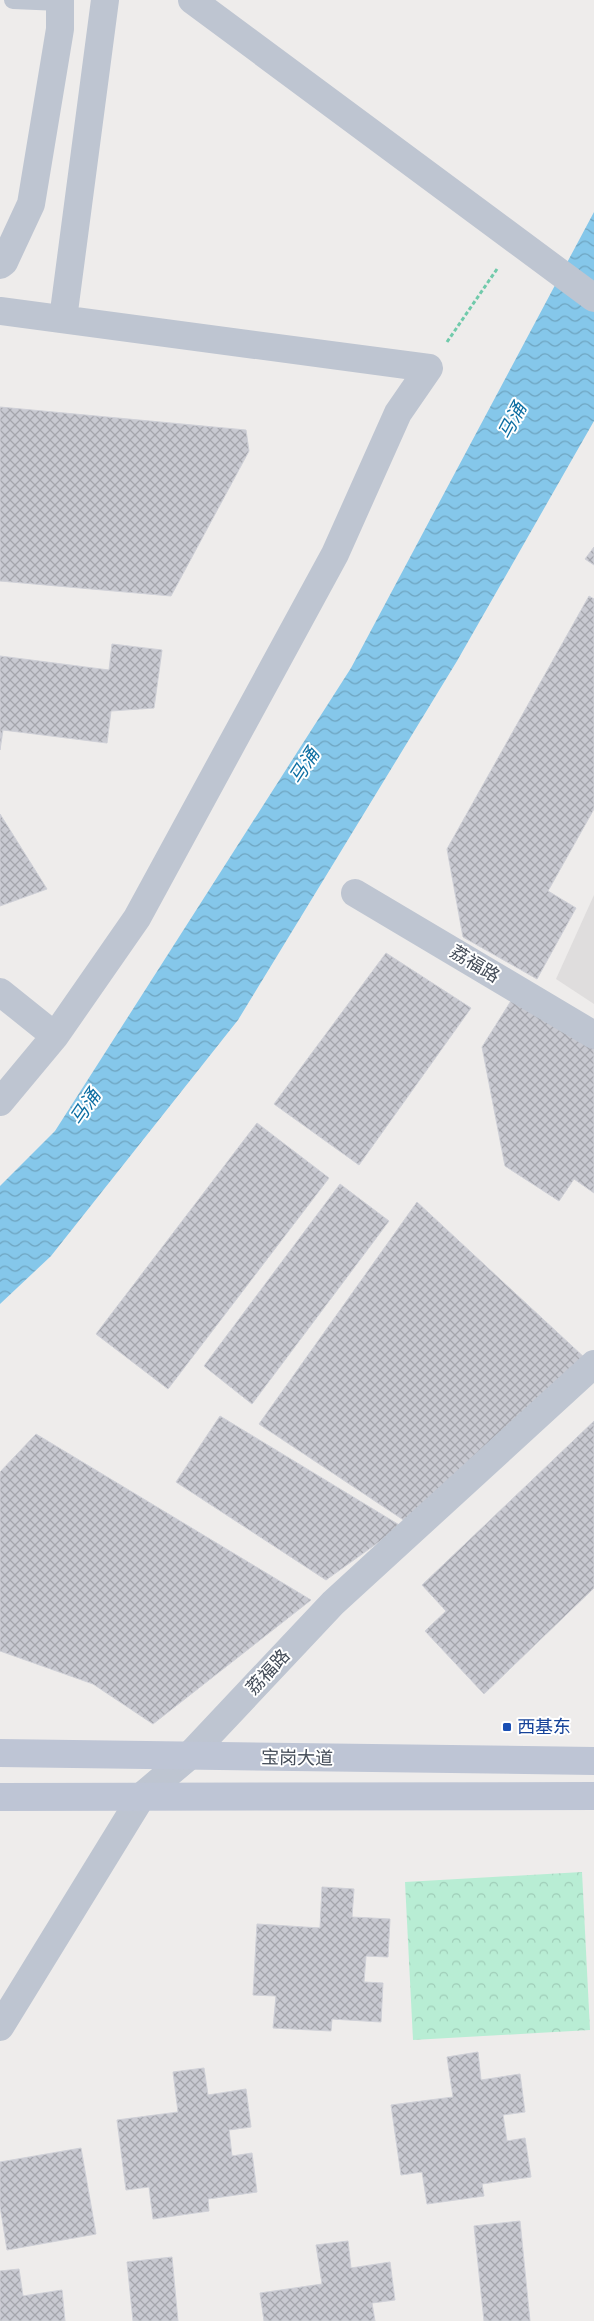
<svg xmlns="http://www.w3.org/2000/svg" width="594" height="2321" viewBox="0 0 594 2321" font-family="'Fira Sans','Noto Sans SC',sans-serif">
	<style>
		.education { fill: #dfdddd }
		.park { fill: url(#park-crowns) }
		.water { fill: url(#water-waves) }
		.building { fill: url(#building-cross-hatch); stroke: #cfd0d7 }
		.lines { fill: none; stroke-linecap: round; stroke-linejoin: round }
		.path { stroke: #71caab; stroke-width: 3; stroke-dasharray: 4 2.5; stroke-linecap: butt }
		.service { stroke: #bec5d1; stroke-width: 18 }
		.minor { stroke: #bec5d1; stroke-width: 28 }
		.secondary { stroke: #bec5d5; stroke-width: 28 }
		.transit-dot { fill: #1a4fb4; stroke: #fff; stroke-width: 2 }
		.labels { text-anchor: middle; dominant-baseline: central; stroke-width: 4; stroke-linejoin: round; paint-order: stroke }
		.street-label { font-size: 18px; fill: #444c58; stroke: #fff }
		.transit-label { font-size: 18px; fill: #164399; stroke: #fff; text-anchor: start }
		.water-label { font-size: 19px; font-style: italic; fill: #0d6ea2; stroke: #fff }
	</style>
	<defs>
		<pattern id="park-crowns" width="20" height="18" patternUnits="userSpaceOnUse" patternTransform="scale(1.25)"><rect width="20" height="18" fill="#b8edd4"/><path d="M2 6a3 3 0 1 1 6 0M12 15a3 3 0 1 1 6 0" fill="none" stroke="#9fcdb8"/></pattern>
		<pattern id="water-waves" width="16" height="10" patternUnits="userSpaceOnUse" patternTransform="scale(1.25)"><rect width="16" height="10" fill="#85c7ea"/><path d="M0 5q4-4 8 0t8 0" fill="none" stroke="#6ea4c0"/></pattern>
		<pattern id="building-cross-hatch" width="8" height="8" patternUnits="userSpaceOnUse" patternTransform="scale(1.25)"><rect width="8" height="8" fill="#c8c9d1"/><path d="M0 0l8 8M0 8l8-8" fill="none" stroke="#a4a5ac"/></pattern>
	</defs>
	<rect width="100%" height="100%" fill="#eeeceb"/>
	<!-- education -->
	<path class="education" d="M 594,895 L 594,1004 L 556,979 Z"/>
	<!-- park -->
	<path class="park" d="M 582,1872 L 590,2030 L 413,2040 L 405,1882 Z"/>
	<!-- water -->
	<path class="water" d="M 594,212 L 594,421 L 457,661 L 238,1020 L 51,1256 L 0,1304 L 0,1186 L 55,1131 L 351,668 Z"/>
	<!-- building -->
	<path class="building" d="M 0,407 L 246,430 L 249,451 L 171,596 L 0,581 Z
		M 594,547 L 594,565 L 585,559 Z
		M 589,596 L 594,599 L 594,809 L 548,891 L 576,908 L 537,979 L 463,937 L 447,849 Z
		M 112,644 L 162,650 L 154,708 L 111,711 L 107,743 L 3,730 L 0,750 L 0,656 L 109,670 Z
		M 0,814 L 47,889 L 0,906 Z
		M 386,953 L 471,1008 L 359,1165 L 274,1104 Z
		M 514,996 L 594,1046 L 594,1193 L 574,1179 L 559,1201 L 505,1166 L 482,1047 Z
		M 257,1123 L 329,1178 L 168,1389 L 96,1334 Z
		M 340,1184 L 389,1221 L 252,1404 L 204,1366 Z
		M 417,1202 L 586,1359 L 405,1521 L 259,1424 Z
		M 220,1416 L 401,1526 L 326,1580 L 176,1482 Z
		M 594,1421 L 594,1588 L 484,1694 L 425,1631 L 446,1611 L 422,1585 Z
		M 36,1434 L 311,1600 L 153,1724 L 93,1684 L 0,1651 L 0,1472 Z
		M 322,1887 L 354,1889 L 352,1917 L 390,1919 L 388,1957 L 366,1956 L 364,1982 L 383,1983 L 381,2022 L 332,2019 L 331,2031 L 273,2028 L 276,1996 L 253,1995 L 257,1924 L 320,1928 Z
		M 478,2052 L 481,2080 L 520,2074 L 525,2112 L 503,2115 L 507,2141 L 525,2138 L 531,2177 L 482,2184 L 484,2196 L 427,2204 L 422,2172 L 401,2175 L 391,2105 L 453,2097 L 447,2057 Z
		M 204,2068 L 208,2095 L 246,2089 L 251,2127 L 229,2130 L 232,2156 L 252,2153 L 257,2192 L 208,2199 L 209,2211 L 153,2219 L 149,2187 L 126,2190 L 117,2120 L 178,2112 L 173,2072 Z
		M 81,2148 L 96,2234 L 7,2250 L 0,2206 L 0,2162 Z
		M 520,2221 L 530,2321 L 484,2321 L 474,2226 Z
		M 348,2241 L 351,2268 L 390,2262 L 395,2300 L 372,2303 L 375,2321 L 264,2321 L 260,2293 L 322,2284 L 316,2245 Z
		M 172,2257 L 178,2321 L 133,2321 L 127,2262 Z
		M 19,2269 L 23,2296 L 62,2290 L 65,2321 L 0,2321 L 0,2271 Z"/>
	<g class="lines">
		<!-- path -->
		<path class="path" d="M 447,342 L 497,269"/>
		<!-- service -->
		<path class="service" d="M 13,0 L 60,2"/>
		<!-- minor -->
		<path class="minor" d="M 192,0 L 594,298
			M 0,265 L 4,262 L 31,204 L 60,29 L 60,0
			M 0,311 L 429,368 L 398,413 L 335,554 L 137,918 L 55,1036 L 0,1102
			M 63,319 L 105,0
			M 355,893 L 594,1035
			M 0,992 L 55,1036
			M 0,2027 L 142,1796 L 188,1757 L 333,1603 L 594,1364"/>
		<!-- secondary -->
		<path class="secondary" d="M 0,1753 L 594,1761
			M 0,1797 L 594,1796"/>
	</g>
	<!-- markers -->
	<rect class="transit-dot" x="502" y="1722" width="10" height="10" rx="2.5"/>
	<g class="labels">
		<!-- street labels -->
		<g class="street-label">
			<text transform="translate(475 964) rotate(31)">荔福路</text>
			<text transform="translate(268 1672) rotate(-47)">荔福路</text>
			<text transform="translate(297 1758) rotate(1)">宝岗大道</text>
		</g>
		<!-- transit labels -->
		<g class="transit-label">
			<text x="517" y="1727">西基东</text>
		</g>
		<!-- water labels -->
		<g class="water-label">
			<text transform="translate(512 421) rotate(-62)">马涌</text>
			<text transform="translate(304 766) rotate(-57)">马涌</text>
			<text transform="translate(85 1107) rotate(-56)">马涌</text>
		</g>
	</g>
</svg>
